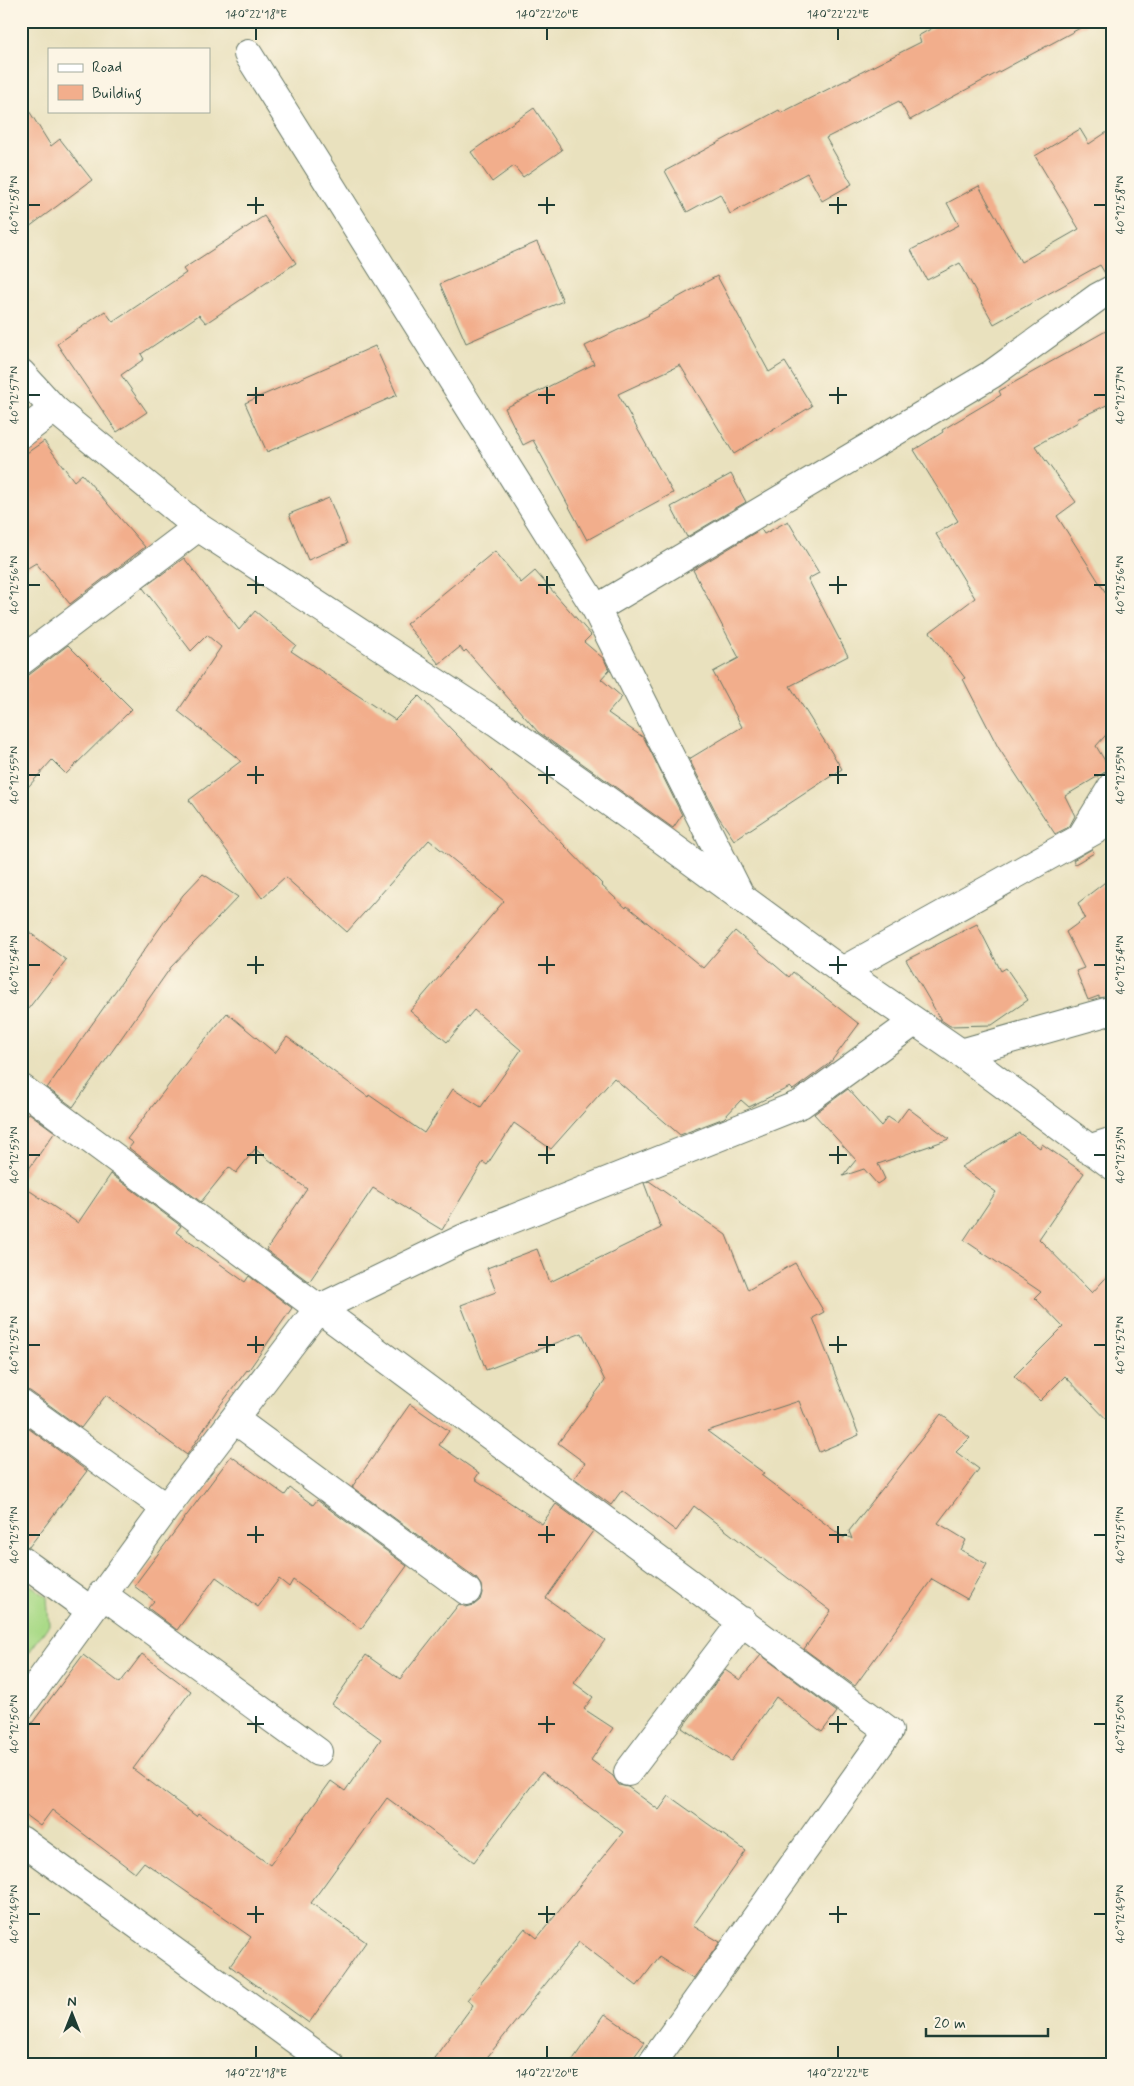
<svg xmlns="http://www.w3.org/2000/svg" width="1134" height="2086" viewBox="0 0 1134 2086" font-family="Mynerve,sans-serif">
	<style>
		.green { fill: #aada88; stroke: #648c5e }
		.building { fill: #f2ae8c }
		.lines { fill: none; stroke-linecap: round; stroke-linejoin: round }
		.minor-casing { stroke: #667664; stroke-width: 30 }
		.tertiary-casing { stroke: #667664; stroke-width: 30 }
		.minor { stroke: #fff; stroke-width: 28 }
		.tertiary { stroke: #fff; stroke-width: 28 }
		.ticks { fill: none; stroke: #1f3d34; stroke-width: 2 }
		.neatline { fill: none; stroke: #1f3d34; stroke-width: 2 }
		.ticks-label { font-size: 12px; text-anchor: middle; fill: #1f3d34 }
	</style>
	<rect width="100%" height="100%" fill="#fcf5e5"/>
	<filter id="ink" filterUnits="userSpaceOnUse"><feTurbulence type="fractalNoise" baseFrequency=".02" numOctaves="2"/><feDisplacementMap in="SourceGraphic" scale="10" xChannelSelector="R" yChannelSelector="G"/><feConvolveMatrix kernelMatrix="1 2 1 2 8 2 1 2 1" color-interpolation-filters="sRGB"/></filter>
	<filter id="wash" filterUnits="userSpaceOnUse"><feTurbulence type="fractalNoise" baseFrequency=".0096" numOctaves="4" result="noise"/><feDisplacementMap in="SourceGraphic" scale="20" xChannelSelector="R" yChannelSelector="G"/><feGaussianBlur stdDeviation="1.12" result="paint"/><feColorMatrix in="noise" values="0 0 0 0 0 0 0 0 0 0 0 0 0 0 0 0 0 1.4 0 .05"/><feComposite in="paint" operator="in"/></filter>
	<g filter="url(#wash)">
		<rect width="100%" height="100%" fill="#e9e1be"/>
		<!-- green -->
		<path class="green" d="M 21,1578 L 47,1597 L 49,1625 L 21,1663 Z"/>
		<g id="blocks">
			<!-- building -->
			<path class="building" d="M 945,21 L 1093,21 L 910,120 L 899,101 L 826,138 L 852,184 L 822,201 L 807,173 L 730,214 L 720,194 L 687,212 L 665,171 L 779,110 L 781,113 L 921,42 L 918,36 Z
				M 21,98 L 51,146 L 60,139 L 92,180 L 21,233 Z
				M 534,108 L 562,150 L 523,177 L 514,166 L 492,182 L 471,152 Z
				M 1113,128 L 1113,274 L 1106,275 L 1100,265 L 994,324 L 960,263 L 927,280 L 911,250 L 959,225 L 947,203 L 979,186 L 1021,262 L 1079,229 L 1035,156 L 1080,129 L 1089,144 Z
				M 264,216 L 296,263 L 206,323 L 199,315 L 141,354 L 144,359 L 121,375 L 147,412 L 117,432 L 57,344 L 105,311 L 113,322 L 186,273 L 183,269 Z
				M 537,242 L 563,301 L 466,343 L 440,284 Z
				M 717,276 L 769,372 L 785,362 L 812,406 L 734,454 L 680,365 L 618,394 L 673,493 L 587,540 L 533,440 L 523,445 L 505,408 L 594,364 L 585,346 L 649,315 L 648,314 Z
				M 1113,327 L 1113,402 L 1077,419 L 1078,422 L 1035,446 L 1076,502 L 1057,516 L 1113,604 L 1113,727 L 1096,746 L 1110,769 L 1065,796 L 1075,816 L 1069,827 L 1055,834 L 998,747 L 963,679 L 965,678 L 930,632 L 975,598 L 936,534 L 958,521 L 914,450 L 943,432 L 942,430 L 1001,395 L 999,391 Z
				M 375,346 L 397,395 L 267,452 L 245,403 Z
				M 44,441 L 74,481 L 82,474 L 145,547 L 70,604 L 36,563 L 21,572 L 21,457 Z
				M 731,474 L 746,502 L 687,537 L 671,507 Z
				M 329,498 L 347,544 L 308,560 L 289,514 Z
				M 788,521 L 819,573 L 808,579 L 848,656 L 790,686 L 842,769 L 734,840 L 718,816 L 689,759 L 742,727 L 713,672 L 739,658 L 693,570 L 761,529 L 764,534 Z
				M 495,551 L 521,583 L 535,571 L 591,635 L 584,642 L 604,659 L 609,670 L 601,679 L 622,697 L 608,713 L 644,738 L 682,815 L 673,828 L 538,732 L 466,650 L 464,652 L 460,647 L 439,664 L 406,624 Z
				M 184,558 L 239,630 L 255,611 L 296,645 L 291,651 L 395,720 L 419,696 L 602,884 L 601,885 L 626,908 L 627,906 L 703,968 L 735,931 L 789,977 L 793,972 L 859,1024 L 830,1063 L 793,1090 L 790,1087 L 749,1107 L 741,1100 L 724,1118 L 680,1135 L 614,1078 L 551,1149 L 514,1123 L 487,1165 L 483,1162 L 442,1230 L 373,1188 L 309,1282 L 266,1250 L 307,1189 L 255,1149 L 236,1173 L 229,1167 L 201,1202 L 129,1148 L 133,1143 L 127,1139 L 192,1055 L 227,1013 L 275,1053 L 287,1037 L 368,1097 L 369,1095 L 424,1133 L 453,1089 L 481,1107 L 521,1050 L 474,1010 L 447,1042 L 410,1011 L 504,901 L 429,840 L 347,932 L 285,877 L 262,898 L 189,800 L 241,761 L 178,711 L 221,647 L 207,635 L 191,651 L 143,588 Z
				M 68,645 L 132,709 L 66,774 L 52,760 L 21,795 L 21,681 Z
				M 1092,849 L 1094,853 L 1075,864 L 1073,860 Z
				M 203,874 L 238,897 L 171,967 L 73,1107 L 47,1088 L 183,895 Z
				M 1113,876 L 1113,995 L 1099,998 L 1099,996 L 1088,1000 L 1076,971 L 1084,968 L 1066,932 L 1085,918 L 1078,903 Z
				M 977,924 L 1001,971 L 1006,968 L 1028,1000 L 992,1025 L 950,1026 L 941,1020 L 906,960 Z
				M 21,926 L 66,960 L 21,1018 Z
				M 848,1089 L 881,1126 L 888,1117 L 897,1123 L 908,1108 L 949,1139 L 878,1164 L 885,1179 L 877,1184 L 864,1169 L 843,1176 L 856,1160 L 814,1114 Z
				M 29,1113 L 55,1132 L 21,1180 L 21,1124 Z
				M 1019,1133 L 1040,1148 L 1042,1144 L 1084,1173 L 1039,1239 L 1092,1293 L 1113,1270 L 1113,1426 L 1065,1376 L 1040,1401 L 1014,1376 L 1063,1327 L 1035,1298 L 1041,1292 L 964,1240 L 996,1192 L 961,1167 Z
				M 111,1174 L 181,1226 L 176,1232 L 245,1282 L 249,1276 L 292,1308 L 248,1371 L 247,1370 L 218,1408 L 187,1455 L 106,1395 L 81,1428 L 30,1391 L 21,1389 L 21,1185 L 78,1223 Z
				M 649,1181 L 726,1235 L 748,1290 L 795,1263 L 824,1312 L 813,1318 L 859,1435 L 819,1452 L 799,1401 L 707,1431 L 764,1473 L 761,1475 L 844,1538 L 846,1535 L 852,1539 L 849,1531 L 941,1414 L 970,1438 L 956,1452 L 979,1469 L 938,1523 L 966,1540 L 961,1550 L 987,1564 L 967,1599 L 932,1579 L 855,1686 L 804,1649 L 831,1611 L 694,1506 L 676,1531 L 622,1490 L 611,1505 L 574,1478 L 585,1463 L 558,1443 L 605,1381 L 582,1333 L 486,1370 L 461,1305 L 496,1292 L 487,1268 L 537,1249 L 550,1282 L 661,1228 L 644,1183 Z
				M 410,1404 L 449,1431 L 439,1445 L 479,1473 L 475,1479 L 542,1524 L 556,1504 L 593,1531 L 546,1598 L 605,1640 L 574,1683 L 593,1697 L 584,1709 L 613,1728 L 591,1760 L 613,1776 L 619,1785 L 628,1787 L 659,1810 L 669,1796 L 746,1851 L 693,1926 L 720,1942 L 693,1979 L 659,1957 L 637,1986 L 579,1942 L 481,2065 L 429,2065 L 473,2005 L 467,2000 L 525,1928 L 537,1938 L 623,1832 L 542,1772 L 474,1862 L 387,1798 L 311,1903 L 366,1942 L 309,2023 L 230,1966 L 251,1937 L 144,1862 L 135,1873 L 52,1810 L 40,1826 L 21,1812 L 21,1738 L 83,1655 L 120,1683 L 142,1654 L 191,1691 L 133,1769 L 196,1816 L 198,1813 L 270,1865 L 331,1781 L 345,1791 L 381,1739 L 332,1704 L 366,1655 L 400,1679 L 459,1604 L 466,1607 L 474,1605 L 480,1600 L 482,1593 L 481,1585 L 476,1578 L 352,1487 Z
				M 21,1423 L 87,1471 L 29,1547 L 21,1545 Z
				M 231,1456 L 285,1495 L 290,1488 L 313,1505 L 317,1500 L 407,1566 L 361,1629 L 293,1580 L 289,1587 L 279,1579 L 258,1607 L 216,1577 L 177,1630 L 148,1608 L 154,1601 L 134,1586 Z
				M 761,1655 L 837,1712 L 822,1732 L 776,1697 L 731,1761 L 682,1728 L 725,1670 L 740,1680 Z
				M 605,2014 L 645,2042 L 628,2065 L 569,2065 Z"/>
		</g>
	</g>
	<g filter="url(#ink)">
		<use href="#blocks" fill-opacity="0" stroke="#667664" stroke-width="1"/>
		<g class="lines">
			<defs>
				<path id="minor" d="M 248,54 L 596,609 L 741,897
					M 21,434 L 54,409
					M 596,609 L 992,374 L 1098,297 L 1113,289
					M 21,661 L 198,527
					M 1081,837 L 1113,785
					M 842,971 L 1113,820
					M 961,1053 L 1113,1010
					M 21,1088 L 889,1731 L 651,2065
					M 1088,1149 L 1113,1141
					M 21,1404 L 166,1508
					M 234,1419 L 467,1591
					M 21,1560 L 90,1610
					M 102,1594 L 318,1752
					M 21,1707 L 166,1508 L 318,1309 L 462,1239 L 801,1104 L 914,1022
					M 628,1772 L 743,1621
					M 21,1840 L 330,2065"/>
				<path id="tertiary" d="M 21,373 L 54,409 L 198,527 L 498,723 L 660,838 L 842,971 L 961,1053 L 1113,1166"/>
			</defs>
			<!-- minor casing -->
			<use href="#minor" class="minor-casing"/>
			<!-- tertiary casing -->
			<use href="#tertiary" class="tertiary-casing"/>
			<!-- minor -->
			<use href="#minor" class="minor"/>
			<!-- tertiary -->
			<use href="#tertiary" class="tertiary"/>
		</g>
	</g>
	<!-- ticks -->
	<path class="ticks" d="M 256,28 L 256,40M 547,28 L 547,40M 838,28 L 838,40M 256,197 L 256,214M 547,197 L 547,214M 838,197 L 838,214M 28,205 L 40,205M 247,205 L 264,205M 538,205 L 555,205M 829,205 L 847,205M 1094,205 L 1106,205M 256,387 L 256,404M 547,387 L 547,404M 838,387 L 838,404M 28,395 L 40,395M 247,395 L 264,395M 538,395 L 555,395M 829,395 L 847,395M 1094,395 L 1106,395M 256,576 L 256,594M 547,576 L 547,594M 838,576 L 838,594M 28,585 L 40,585M 247,585 L 264,585M 538,585 L 555,585M 829,585 L 847,585M 1094,585 L 1106,585M 256,766 L 256,784M 547,766 L 547,784M 838,766 L 838,784M 28,775 L 40,775M 247,775 L 264,775M 538,775 L 555,775M 829,775 L 847,775M 1094,775 L 1106,775M 256,956 L 256,974M 547,956 L 547,974M 838,956 L 838,974M 28,965 L 40,965M 247,965 L 264,965M 538,965 L 555,965M 829,965 L 847,965M 1094,965 L 1106,965M 256,1146 L 256,1164M 547,1146 L 547,1164M 838,1146 L 838,1164M 28,1155 L 40,1155M 247,1155 L 264,1155M 538,1155 L 555,1155M 829,1155 L 847,1155M 1094,1155 L 1106,1155M 256,1336 L 256,1353M 547,1336 L 547,1353M 838,1336 L 838,1353M 28,1345 L 40,1345M 247,1345 L 264,1345M 538,1345 L 555,1345M 829,1345 L 847,1345M 1094,1345 L 1106,1345M 256,1526 L 256,1543M 547,1526 L 547,1543M 838,1526 L 838,1543M 28,1535 L 40,1535M 247,1535 L 264,1535M 538,1535 L 555,1535M 829,1535 L 847,1535M 1094,1535 L 1106,1535M 256,1716 L 256,1733M 547,1716 L 547,1733M 838,1716 L 838,1733M 28,1724 L 40,1724M 247,1724 L 264,1724M 538,1724 L 555,1724M 829,1724 L 847,1724M 1094,1724 L 1106,1724M 256,1906 L 256,1923M 547,1906 L 547,1923M 838,1906 L 838,1923M 28,1914 L 40,1914M 247,1914 L 264,1914M 538,1914 L 555,1914M 829,1914 L 847,1914M 1094,1914 L 1106,1914M 256,2046 L 256,2058M 547,2046 L 547,2058M 838,2046 L 838,2058"/>
	<!-- margin -->
	<rect width="1134" height="2086" fill="none" stroke="#fcf5e5" stroke-width="55"/>
	<!-- legend -->
	<rect x="48" y="48" width="162" height="65" fill="#fcf5e5" stroke="#a4ab9e"/>
	<rect x="58" y="64" width="25" height="8" fill="#ffffff" stroke="#a4ab9e"/>
	<text x="92" y="72" font-size="15" fill="#1f3d34">Road</text>
	<rect x="58" y="85" width="25" height="15" fill="#f2ae8c" stroke="#a4ab9e"/>
	<text x="92" y="98" font-size="15" fill="#1f3d34">Building</text>
	<!-- north arrow -->
	<g transform="translate(72 2014)" stroke="#fcf5e5" stroke-width="4" paint-order="stroke">
	<path d="M0-4L9 19L0 12L-9 19Z" fill="#1f3d34"/>
	<text y="-8" font-size="14" font-weight="bold" text-anchor="middle" fill="#1f3d34">N</text>
	</g>
	<!-- scale -->
	<path d="M926 2028v8h122v-8" fill="none" stroke="#1f3d34" stroke-width="2.5"/>
	<text x="934" y="2028" font-size="15" fill="#1f3d34" stroke="#fcf5e5" stroke-width="4" paint-order="stroke">20 m</text>
	<rect x="28" y="28" width="1078" height="2030" class="neatline"/>
	<g class="ticks-label">
		<text x="256" y="18">140°22'18"E</text>
		<text x="547" y="18">140°22'20"E</text>
		<text x="838" y="18">140°22'22"E</text>
		<text transform="translate(14 205) rotate(-90)" y="4">40°12'58"N</text>
		<text transform="translate(1120 205) rotate(-90)" y="4">40°12'58"N</text>
		<text transform="translate(14 395) rotate(-90)" y="4">40°12'57"N</text>
		<text transform="translate(1120 395) rotate(-90)" y="4">40°12'57"N</text>
		<text transform="translate(14 585) rotate(-90)" y="4">40°12'56"N</text>
		<text transform="translate(1120 585) rotate(-90)" y="4">40°12'56"N</text>
		<text transform="translate(14 775) rotate(-90)" y="4">40°12'55"N</text>
		<text transform="translate(1120 775) rotate(-90)" y="4">40°12'55"N</text>
		<text transform="translate(14 965) rotate(-90)" y="4">40°12'54"N</text>
		<text transform="translate(1120 965) rotate(-90)" y="4">40°12'54"N</text>
		<text transform="translate(14 1155) rotate(-90)" y="4">40°12'53"N</text>
		<text transform="translate(1120 1155) rotate(-90)" y="4">40°12'53"N</text>
		<text transform="translate(14 1345) rotate(-90)" y="4">40°12'52"N</text>
		<text transform="translate(1120 1345) rotate(-90)" y="4">40°12'52"N</text>
		<text transform="translate(14 1535) rotate(-90)" y="4">40°12'51"N</text>
		<text transform="translate(1120 1535) rotate(-90)" y="4">40°12'51"N</text>
		<text transform="translate(14 1724) rotate(-90)" y="4">40°12'50"N</text>
		<text transform="translate(1120 1724) rotate(-90)" y="4">40°12'50"N</text>
		<text transform="translate(14 1914) rotate(-90)" y="4">40°12'49"N</text>
		<text transform="translate(1120 1914) rotate(-90)" y="4">40°12'49"N</text>
		<text x="256" y="2077">140°22'18"E</text>
		<text x="547" y="2077">140°22'20"E</text>
		<text x="838" y="2077">140°22'22"E</text>
	</g>
</svg>
